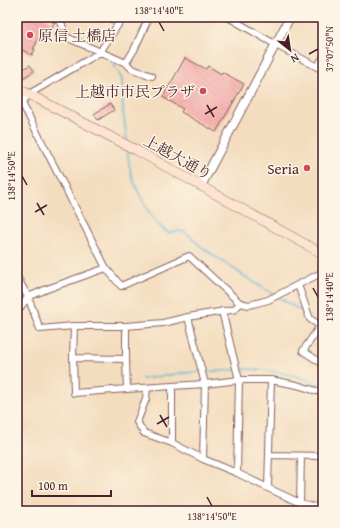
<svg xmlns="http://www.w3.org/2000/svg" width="340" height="528" viewBox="0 0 340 528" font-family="'Gentium Book Plus','Noto Serif JP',serif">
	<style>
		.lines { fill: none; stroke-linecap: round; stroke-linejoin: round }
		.stream { stroke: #51b2d0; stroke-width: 1.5 }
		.building { fill: url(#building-back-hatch) }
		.minor-casing { stroke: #86625f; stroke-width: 8 }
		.tertiary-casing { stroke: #86625f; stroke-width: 10 }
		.secondary-casing { stroke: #86625f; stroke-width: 10 }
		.minor { stroke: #fff; stroke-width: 6 }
		.tertiary { stroke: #fff; stroke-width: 8 }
		.secondary { stroke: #fde4d1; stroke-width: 9 }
		.ticks { fill: none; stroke: #4a1f2b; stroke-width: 1.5 }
		.poi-dot { fill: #d1495b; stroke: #fcf5e5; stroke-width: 1.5 }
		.labels { text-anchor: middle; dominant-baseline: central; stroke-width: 3; stroke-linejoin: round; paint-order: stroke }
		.poi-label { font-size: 15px; fill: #4a1f2b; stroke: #fcf5e5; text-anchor: end }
		.street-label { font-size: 15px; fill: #4a1f2b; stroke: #fcf5e5 }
		.neatline { fill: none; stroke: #4a1f2b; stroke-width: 1.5 }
		.ticks-label { font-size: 10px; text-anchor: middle; fill: #4a1f2b }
	</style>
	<defs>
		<pattern id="building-back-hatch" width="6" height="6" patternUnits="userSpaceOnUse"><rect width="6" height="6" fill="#f6adab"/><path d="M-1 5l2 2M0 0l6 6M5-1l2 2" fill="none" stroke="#d49493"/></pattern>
	</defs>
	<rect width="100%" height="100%" fill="#fcf5e5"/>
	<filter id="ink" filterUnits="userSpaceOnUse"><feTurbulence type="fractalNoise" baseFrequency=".025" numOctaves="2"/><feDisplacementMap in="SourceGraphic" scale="8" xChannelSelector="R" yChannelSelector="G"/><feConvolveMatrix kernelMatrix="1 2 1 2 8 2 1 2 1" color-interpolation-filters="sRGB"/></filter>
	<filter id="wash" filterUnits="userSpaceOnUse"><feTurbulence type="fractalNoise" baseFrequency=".012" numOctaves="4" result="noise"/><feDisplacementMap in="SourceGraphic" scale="16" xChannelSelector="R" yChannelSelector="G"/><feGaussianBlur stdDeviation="0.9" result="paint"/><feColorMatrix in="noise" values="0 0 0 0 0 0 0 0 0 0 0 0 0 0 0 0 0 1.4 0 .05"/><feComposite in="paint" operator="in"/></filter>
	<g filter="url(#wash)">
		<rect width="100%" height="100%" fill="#f4ddbf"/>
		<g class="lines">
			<!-- stream -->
			<path class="stream" d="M 93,46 L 101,47
				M 110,58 L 122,79 L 123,111 L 127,141
				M 128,150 C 128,160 130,172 134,182 C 140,197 154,226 169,233 C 175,232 179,230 184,232 C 192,236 196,243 203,248 C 226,264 250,281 275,295
				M 278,297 L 306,314
				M 239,369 C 264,368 300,375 323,386
				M 203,372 L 235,370
				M 142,379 L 182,373 L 199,372"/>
		</g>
		<g id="blocks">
			<!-- building -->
			<path class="building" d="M 17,17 L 46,17 L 54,23 L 49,33 L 46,31 L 42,39 L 39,38 L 33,49 L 35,49 L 32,55 L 17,47 Z
				M 185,58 L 206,69 L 208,66 L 221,74 L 222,72 L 244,84 L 216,132 L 181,112 L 183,109 L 163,97 Z
				M 30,65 L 34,71 L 20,80 L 17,75 L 17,73 Z
				M 110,104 L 114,110 L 98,120 L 94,114 Z"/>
		</g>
	</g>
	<g filter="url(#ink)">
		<use href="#blocks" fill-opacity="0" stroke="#86625f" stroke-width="1"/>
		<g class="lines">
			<defs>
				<path id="minor" d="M 54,17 L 61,22 L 66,37 L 126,63 L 134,50 L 149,17
					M 109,17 L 118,23
					M 123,17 L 100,52 L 89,59 L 29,94 L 22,103 L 106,268 L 121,286 L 189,256 L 240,303 L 249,305 L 268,300 L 323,272
					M 228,17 L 278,46 L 323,70
					M 126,63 L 132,69 L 152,76
					M 317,67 L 323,58
					M 17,277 L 28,297 L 40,329 L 74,326
					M 298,285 L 310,319 L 322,327
					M 222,311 L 239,380 L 271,380 L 268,488 L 237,473
					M 17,312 L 28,297 L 47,289 L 106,268
					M 188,317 L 205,384 L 172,386 L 172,443 L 203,459 L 237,473 L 239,380 L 205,384 L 203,459
					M 320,326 L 303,351 L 323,364
					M 73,358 L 74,326 L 126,326
					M 126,359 L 127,389 L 74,393 L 73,358 L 126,359 L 126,326 L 163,323 L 188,317 L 231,310 L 235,309 L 240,303
					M 271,380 L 297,385 L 323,393
					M 147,388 L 146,399 L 137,422 L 144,433 L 172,443
					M 127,389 L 172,386
					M 269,455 L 323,456
					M 268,488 L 300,503 L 323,509
					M 300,503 L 301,456"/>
				<path id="tertiary" d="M 201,186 L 290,17"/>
				<path id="secondary" d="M 17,88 L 138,151 L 323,254"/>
			</defs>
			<!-- minor casing -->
			<use href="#minor" class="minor-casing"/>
			<!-- tertiary casing -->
			<use href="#tertiary" class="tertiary-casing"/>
			<!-- secondary casing -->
			<use href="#secondary" class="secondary-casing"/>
			<!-- minor -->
			<use href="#minor" class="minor"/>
			<!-- tertiary -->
			<use href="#tertiary" class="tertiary"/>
			<!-- secondary -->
			<use href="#secondary" class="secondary"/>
		</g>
	</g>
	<!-- ticks -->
	<path class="ticks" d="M 159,22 L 164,31M 309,54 L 318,49M 207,105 L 214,117M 205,114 L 217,107M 22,176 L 27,185M 37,203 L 44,215M 35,212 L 47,205M 313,288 L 318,297M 160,415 L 167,427M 157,424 L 169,417M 207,497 L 212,506"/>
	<!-- markers -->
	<g class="poi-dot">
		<circle cx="30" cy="35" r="4"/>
		<circle cx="203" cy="91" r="4"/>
		<circle cx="307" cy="168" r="4"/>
	</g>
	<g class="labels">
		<!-- poi labels -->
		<g class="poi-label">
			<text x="38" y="35" text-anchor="start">原信 土橋店</text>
			<text x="195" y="91">上越市市民プラザ</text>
			<text x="299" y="168">Seria</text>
		</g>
		<!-- street labels -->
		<g class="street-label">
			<text transform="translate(178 157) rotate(29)">上越大通り</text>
		</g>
	</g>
	<!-- margin -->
	<rect width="340" height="528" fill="none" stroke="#fcf5e5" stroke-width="44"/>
	<!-- north arrow -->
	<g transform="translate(290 50) rotate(150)" stroke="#fcf5e5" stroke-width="3" paint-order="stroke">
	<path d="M0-3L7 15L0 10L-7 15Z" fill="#4a1f2b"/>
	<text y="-6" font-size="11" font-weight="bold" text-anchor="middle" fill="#4a1f2b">N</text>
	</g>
	<!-- scale -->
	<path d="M32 490v6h79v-6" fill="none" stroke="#4a1f2b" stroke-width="2"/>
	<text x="38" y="490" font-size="12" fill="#4a1f2b" stroke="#fcf5e5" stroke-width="3" paint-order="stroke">100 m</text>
	<rect x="22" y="22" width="296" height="484" class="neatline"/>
	<g class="ticks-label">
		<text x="159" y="14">138°14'40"E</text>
		<text transform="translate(329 49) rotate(-90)" y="4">37°07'50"N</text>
		<text transform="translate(11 176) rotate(-90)" y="4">138°14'50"E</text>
		<text transform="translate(329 297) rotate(-90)" y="4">138°14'40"E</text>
		<text x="212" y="520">138°14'50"E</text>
	</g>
</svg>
